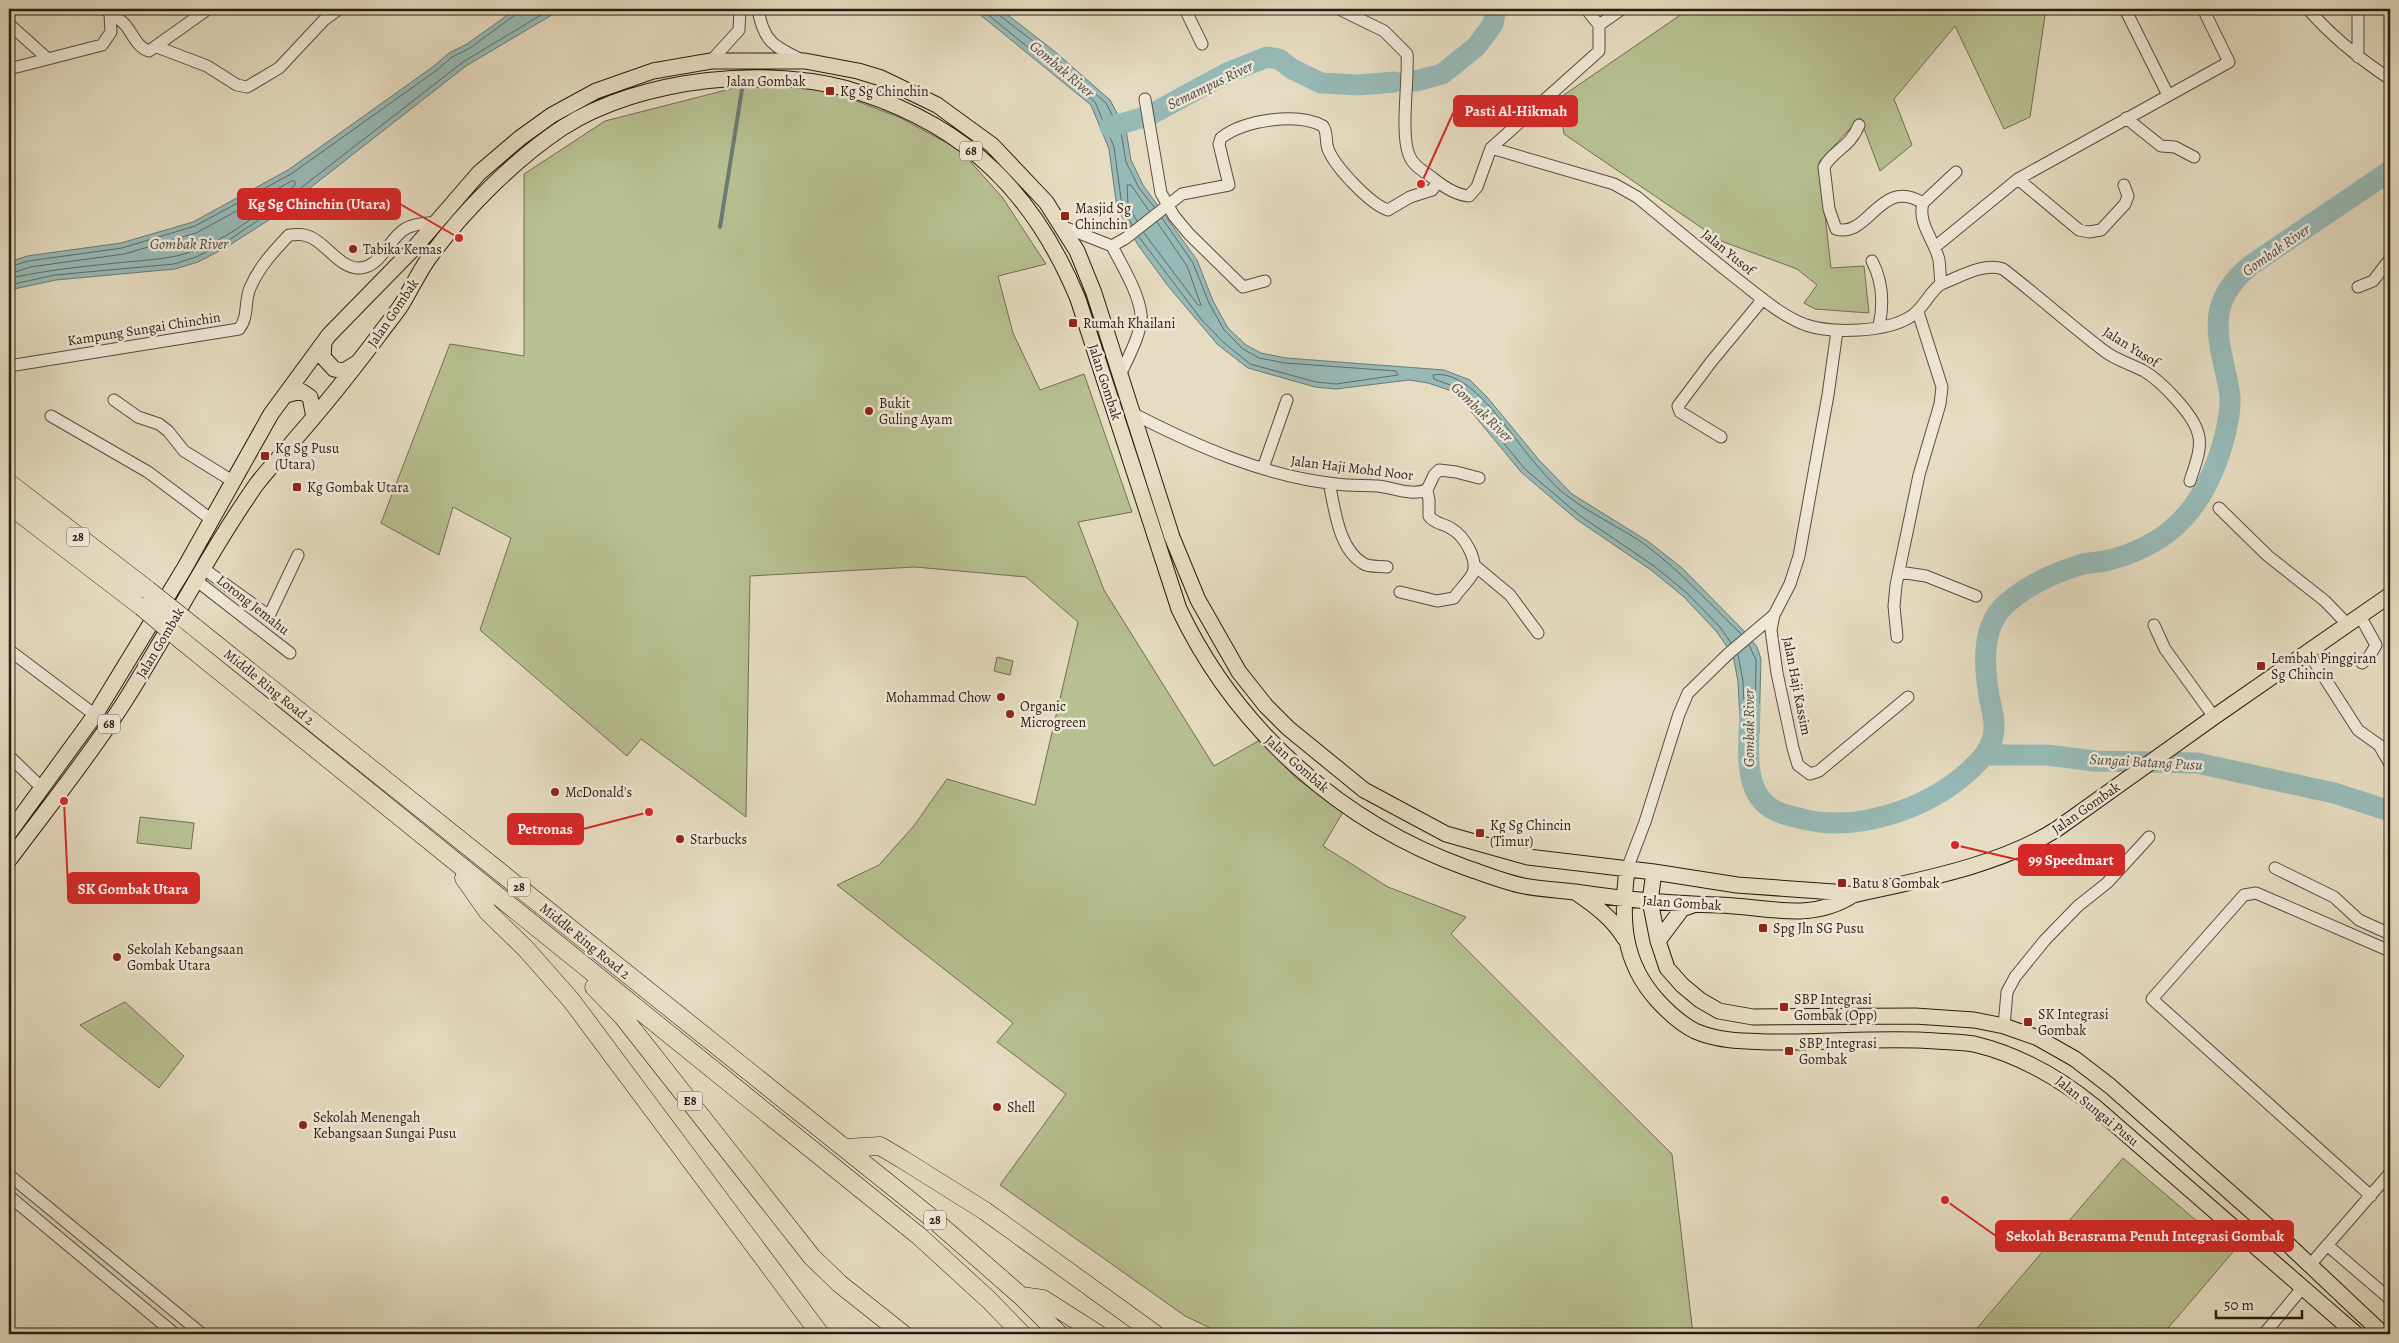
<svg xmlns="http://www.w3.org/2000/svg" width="2399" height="1343" viewBox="0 0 2399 1343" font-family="Alegreya,serif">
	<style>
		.green { fill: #b7c091; stroke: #726e51 }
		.water { fill: #97bab7; stroke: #6c7a75 }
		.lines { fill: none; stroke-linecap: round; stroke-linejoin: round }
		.shore { stroke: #626a64; stroke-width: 1 }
		.stream { stroke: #6c7a75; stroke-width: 4 }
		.river { stroke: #97bab7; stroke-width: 21 }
		.minor-casing { stroke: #5a4b3d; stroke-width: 13 }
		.major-casing { stroke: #2c1b11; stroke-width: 17 }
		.highway-casing { stroke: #2c1b11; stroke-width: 19 }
		.minor { stroke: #efe8d7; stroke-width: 11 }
		.major { stroke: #e6dcc1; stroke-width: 15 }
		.highway { stroke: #e6dcc1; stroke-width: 18 }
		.highway-bridge-casing { stroke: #2c1b11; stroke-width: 19; stroke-linecap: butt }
		.highway-bridge { stroke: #e6dcc1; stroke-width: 18 }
		.poi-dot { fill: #8f2418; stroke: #efe8d7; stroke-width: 2 }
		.labels { text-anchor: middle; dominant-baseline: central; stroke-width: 5; stroke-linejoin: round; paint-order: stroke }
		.shield { fill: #efe8d7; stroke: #66584c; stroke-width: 1 }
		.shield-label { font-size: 12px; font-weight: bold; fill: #2c1b11 }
		.street-label { font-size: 14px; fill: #2c1b11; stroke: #efe8d7 }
		.poi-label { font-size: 14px; fill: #2c1b11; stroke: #efe8d7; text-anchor: start }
		.water-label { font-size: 15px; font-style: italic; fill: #4c4b43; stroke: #efe8d7 }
		.leader { fill: none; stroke: #d62828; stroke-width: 2 }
		.callout-dot { fill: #d62828; stroke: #efe8d7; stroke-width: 2 }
		.callout { fill: #d62828; stroke: #d62828; stroke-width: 2 }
		.callout-label { font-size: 15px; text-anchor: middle; font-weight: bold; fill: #fff }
	</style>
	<rect width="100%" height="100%" fill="#e6dcc1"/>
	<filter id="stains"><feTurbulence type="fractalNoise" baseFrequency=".004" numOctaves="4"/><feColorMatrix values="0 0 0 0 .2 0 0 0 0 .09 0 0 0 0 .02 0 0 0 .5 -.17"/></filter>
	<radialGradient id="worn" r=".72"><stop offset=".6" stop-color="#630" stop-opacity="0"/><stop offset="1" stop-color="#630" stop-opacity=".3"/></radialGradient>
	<!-- green -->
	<path class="green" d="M 1689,9 L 2046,9 L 2030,117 L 2004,129 L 1955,26 L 1894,99 L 1912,145 L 1880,171 L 1860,118 L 1819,162 L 1831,268 L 1864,266 L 1869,313 L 1815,309 L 1804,303 L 1817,285 L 1797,269 L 1721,241 L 1564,134 L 1558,99 Z
		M 816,86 L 899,117 L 960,150 L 1002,197 L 1046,264 L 998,276 L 1013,333 L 1040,390 L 1084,374 L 1132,512 L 1078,522 L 1104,590 L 1214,766 L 1260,740 L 1296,778 L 1343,812 L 1323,846 L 1388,887 L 1466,917 L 1451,934 L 1672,1154 L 1693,1334 L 1223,1334 L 1185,1316 L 1000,1185 L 1066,1094 L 997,1042 L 1013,1023 L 837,885 L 879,865 L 913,827 L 947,779 L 1035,805 L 1078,622 L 1026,577 L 915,567 L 750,576 L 746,817 L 641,739 L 627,756 L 480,630 L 511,538 L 453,507 L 439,555 L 381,523 L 450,344 L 524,356 L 524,174 L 605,121 L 734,88 Z
		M 997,657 L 1013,661 L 1010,675 L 994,671 Z
		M 140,817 L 194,823 L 191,849 L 137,843 Z
		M 125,1002 L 184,1056 L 159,1088 L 80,1025 Z
		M 2123,1158 L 2233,1252 L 2163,1334 L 1972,1334 Z"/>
	<!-- water -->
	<path class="water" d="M 516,9 L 562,9 L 466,66 L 269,220 L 225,248 L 198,262 L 175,269 L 56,280 L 9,290 L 9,262 L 27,256 L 121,243 L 193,222 L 288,170 L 434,66 L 449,53 L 467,44 Z
		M 973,9 L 1000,9 L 1053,50 L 1110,100 L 1126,130 L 1131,160 L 1143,185 L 1197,260 L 1213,301 L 1228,328 L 1246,345 L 1261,353 L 1286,358 L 1444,370 L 1470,380 L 1487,397 L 1539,460 L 1572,494 L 1649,542 L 1682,568 L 1745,632 L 1757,647 L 1761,659 L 1759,733 L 1741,738 L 1738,682 L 1733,655 L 1716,631 L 1684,597 L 1651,570 L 1576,519 L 1521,472 L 1455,392 L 1428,383 L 1409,380 L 1336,389 L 1315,387 L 1248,368 L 1218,345 L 1168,286 L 1138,245 L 1117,208 L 1109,149 L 1091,105 Z"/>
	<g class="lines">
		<!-- shore -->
		<path class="shore" d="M 981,9 L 1095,102 L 1114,147 L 1122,206 L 1132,225
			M 997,9 L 999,15 L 1050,54 L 1106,103 L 1121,132 L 1126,162 L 1139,188 L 1154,207
			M 292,181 L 295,181 L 295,185 C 264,209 231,238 193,251 C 172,259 148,260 126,262 C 89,266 53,269 16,277 L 14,275 L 15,272 L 30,267 L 124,254 L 196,233 Z
			M 1137,221 L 1128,205 L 1127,185 L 1131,185 L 1149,211
			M 1144,233 L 1198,305 L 1201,305 L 1187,266 L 1157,222
			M 1139,237 L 1201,319 L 1222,341 L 1250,364 L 1316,382 L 1336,384 L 1398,375 L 1396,371 L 1285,363 L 1259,358 L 1243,349 L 1224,330 L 1209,303 L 1193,263 L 1162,218
			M 9,267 L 28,261 L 122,248 L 195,226 L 291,174 L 437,70 L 452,57 L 470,48 L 515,15 L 518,9
			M 9,285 L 55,275 L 174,264 L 196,257 L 223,244 L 266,215 L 463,62 L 551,9
			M 1731,643 L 1720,627 L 1687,593 L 1654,566 L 1579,515 L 1525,469 L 1458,388 L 1434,379 L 1433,375 C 1472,368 1512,438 1535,463 C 1545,475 1557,489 1570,498 C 1594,516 1622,528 1647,546 C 1681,572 1710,604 1741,634
			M 1738,655 L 1743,681 L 1745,729 L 1748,731 L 1755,728 L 1756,660 L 1749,645"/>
		<!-- stream -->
		<path class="stream" d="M 720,227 L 743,83"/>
		<!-- river -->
		<path class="river" d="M 1416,81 L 1442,74 L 1476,47 L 1493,24 L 1496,9
			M 1110,127 L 1148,116 L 1227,73 L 1267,57 L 1279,59 L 1292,69 L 1321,83 L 1358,85 L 1395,82
			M 1750,708 C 1750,740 1739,794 1776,811 C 1783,815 1792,816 1799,818 C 1855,834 1927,809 1969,771 C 1978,762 1988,754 1992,740 C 1997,726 1992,711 1989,696 C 1984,666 1981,626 2006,604 C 2026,586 2054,573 2080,565 C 2089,562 2100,563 2109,560 C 2160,547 2193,519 2213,471 C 2221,453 2231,418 2230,399 C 2230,390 2227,380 2225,370 C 2214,323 2212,297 2251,265 L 2390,171
			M 1986,755 L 2047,755 L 2095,761 L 2197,763 L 2334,793 L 2390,811"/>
		<defs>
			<path id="minor" d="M 758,9 C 763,41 774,47 802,60
				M 1185,9 L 1202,44
				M 1339,9 L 1384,31 L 1407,54 C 1409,80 1400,132 1409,155 C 1413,166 1425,172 1434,179 C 1444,187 1456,195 1469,196 L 1477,187 L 1491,148 L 1599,51 L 1599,25 L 1586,9
				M 2125,9 L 2168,95
				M 2308,9 C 2332,37 2360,59 2390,79
				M 2358,9 L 2358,57
				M 110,14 C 133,23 131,45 149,51 L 208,9
				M 9,24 L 48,59
				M 1599,25 L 1622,9
				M 157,47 L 207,66 L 237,85 L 247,87 L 279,68 L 324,20 L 339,9
				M 711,61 L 739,30 L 740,9
				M 9,69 L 102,45 L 111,32 L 110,14 L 106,9
				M 1145,99 L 1161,193 L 1174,216 L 1189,234 L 1243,287 L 1265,281
				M 2126,118 L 2161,146 L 2175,147 L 2194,157
				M 1859,125 C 1850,148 1833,150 1824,167 L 1829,209 L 1836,229 C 1869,239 1880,176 1923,203
				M 1491,148 L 1614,184 L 1637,197 C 1670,224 1703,252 1737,279 C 1758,295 1781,316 1806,325 C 1833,334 1886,332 1910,317 C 1924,309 1928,293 1941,284 C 1940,276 1940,268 1939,260 C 1935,241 1917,223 1923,203 L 1956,172
				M 2018,179 L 2079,230 L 2089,232 L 2101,230 L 2125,204 L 2128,196 L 2124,185
				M 1064,227 L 1112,246 C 1122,266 1138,291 1141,314 C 1143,331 1127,360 1120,375
				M 1112,246 L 1126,238 L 1182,194 L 1229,185 L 1219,144 L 1221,138 C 1244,120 1297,112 1323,126 C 1328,133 1325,141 1328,149 C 1335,167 1370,204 1388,210 L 1410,197 L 1432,190 L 1438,182
				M 1935,247 L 2018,179 L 2229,62 L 2203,9
				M 1872,261 C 1883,282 1884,303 1879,326
				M 1941,284 C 1960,277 1983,262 2003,269 C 2037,295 2069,324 2103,350 C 2115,360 2131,364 2144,371 C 2161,381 2193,414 2198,433 C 2203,448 2194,467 2190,481
				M 2358,287 L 2373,281 L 2390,259
				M 1837,331 L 1828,395 L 1799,556 L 1790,584 L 1774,615 L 1771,630 L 1777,673 L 1793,748 L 1798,765 L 1810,774 L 1819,771 L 1908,697
				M 9,366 L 239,329 C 249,317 244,302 250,288 C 259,267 273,252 289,235 C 293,235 299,234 304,235 C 325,239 338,269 360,268 C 381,267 389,238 405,229 C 414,223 426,224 435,222
				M 114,400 L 138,417 L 159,424 L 168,431 L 184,451 L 234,482
				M 1132,413 C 1196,446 1264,476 1336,484 C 1350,486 1364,485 1378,486 C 1395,488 1410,496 1427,490 L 1434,475 L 1439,470 L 1456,472 L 1479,478
				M 51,416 L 148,472 L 212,520
				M 1721,437 L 1680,412 L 1678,406 L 1711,362 L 1763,299
				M 1263,468 L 1287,400
				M 1329,483 C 1335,509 1338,549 1364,564 C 1369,567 1380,566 1387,567
				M 2219,508 L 2268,556 L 2325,601 L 2348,625
				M 1474,565 L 1510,595 L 1538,633
				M 204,569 L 269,616 L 298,555
				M 1899,572 L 1926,576 L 1976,596
				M 197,581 L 290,653
				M 1400,592 L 1437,601 L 1454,598 C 1459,590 1469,581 1473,573 C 1478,559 1464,536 1452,529 C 1444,523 1436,525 1429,516 L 1429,500 L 1427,490
				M 2360,616 L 2376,645 L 2369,657 L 2362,663
				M 2154,625 L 2165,649 L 2214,717
				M 1897,637 L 1894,606 L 1896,585 L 1919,475 L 1940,404 L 1942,387 L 1918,312
				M 9,650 L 95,715
				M 2308,652 L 2358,730 L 2379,745 L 2390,764
				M 9,756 L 42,788
				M 2275,868 L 2334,897 L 2359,920 L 2390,934
				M 1627,869 L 1645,822 L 1679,714 L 1688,693 L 1728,654 L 1774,615
				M 2004,1026 L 2007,992 L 2015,977 L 2045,940 L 2078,906 L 2107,883 L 2149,837
				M 9,1175 L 202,1334
				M 9,1196 L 175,1334
				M 2371,1196 L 2152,999 L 2244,895 L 2256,893 L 2390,951
				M 2327,1245 L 2390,1299
				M 2310,1265 L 2390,1173
				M 2264,1334 L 2303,1287"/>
			<path id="major" d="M 324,342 L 323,357 L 334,369 L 344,371 L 357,363
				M 286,395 L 301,391 L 310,397 L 314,417
				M 9,833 L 95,715 L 184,569 L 271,414 L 329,335 L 415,247 L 479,173 L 520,138 L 552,115 L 596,91 L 653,71 L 711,61 L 805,61 L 858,71 L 881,78 L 937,105 L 992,145 L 1046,202 L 1077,251 L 1094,293 L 1172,537 L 1198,600 L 1239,672 L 1266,706 L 1288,728 L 1364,790 L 1446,834 L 1528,857 L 1654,872 L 1737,885 L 1834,892 L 1853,895
				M 9,860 C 47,809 88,758 123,704 C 169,632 207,555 256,485 C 268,469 283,454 296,438 C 325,405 352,371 379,335 C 386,325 395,315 402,304 C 411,289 419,272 429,258 C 463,211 514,160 562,128 C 641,77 773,64 861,93 C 969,128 1035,195 1078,299 L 1179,609 C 1236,729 1341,823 1467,868 C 1485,874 1504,882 1524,886 C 1540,889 1558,890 1575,892 C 1622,899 1670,904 1718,905 C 1765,906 1810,923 1853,895 C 1919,880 1999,866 2057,829 L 2214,717 L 2390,595
				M 1627,869 C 1621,919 1622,961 1657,1000 C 1668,1012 1681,1024 1695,1031 C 1720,1042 1747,1041 1773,1042 C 1828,1043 1882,1037 1936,1041 C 1949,1042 1962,1042 1974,1044 C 2020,1055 2058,1077 2094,1106 L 2356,1334
				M 1654,872 L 1650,901 L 1658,941 L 1667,968 L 1682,985 L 1700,1000 L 1719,1011 L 1753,1017 L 1915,1016 L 1974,1020 L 2004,1026 L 2038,1038 L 2075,1059 L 2110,1086 L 2277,1234 L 2383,1334
				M 1578,894 C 1597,907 1613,919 1625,939
				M 1658,941 L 1682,909 L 1693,905"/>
			<path id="highway" d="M 9,483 L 148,590
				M 9,505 L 142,607
				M 193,626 L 933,1219 L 1021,1296 L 1059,1334
				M 181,640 L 919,1236 L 989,1300 L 1022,1334
				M 464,878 L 488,912 L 526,949 L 571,1000 L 820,1334
				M 594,987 L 623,1017 L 812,1257 L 840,1284 L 903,1334
				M 845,1148 L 880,1146 L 902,1159 L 985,1211 L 1155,1334
				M 1021,1296 L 1043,1299 L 1098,1334"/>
		</defs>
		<!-- minor casing -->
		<use href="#minor" class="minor-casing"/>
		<!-- major casing -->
		<use href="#major" class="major-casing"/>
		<!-- highway casing -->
		<use href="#highway" class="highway-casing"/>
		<!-- minor -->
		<use href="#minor" class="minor"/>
		<!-- major -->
		<use href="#major" class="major"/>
		<!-- highway -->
		<use href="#highway" class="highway"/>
		<defs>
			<path id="highway-bridge" d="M 148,590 L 193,626
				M 142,607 L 181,640"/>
		</defs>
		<!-- highway-bridge casing -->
		<use href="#highway-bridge" class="highway-bridge-casing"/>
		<!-- highway-bridge -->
		<use href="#highway-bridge" class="highway-bridge"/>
	</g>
	<!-- markers -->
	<g class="poi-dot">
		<rect x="825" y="86" width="10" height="10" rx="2.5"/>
		<rect x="1060" y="211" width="10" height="10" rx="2.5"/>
		<circle cx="353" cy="249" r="5"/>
		<rect x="1068" y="318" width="10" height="10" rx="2.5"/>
		<circle cx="869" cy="411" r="5"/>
		<rect x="260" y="451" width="10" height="10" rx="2.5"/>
		<rect x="292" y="482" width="10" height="10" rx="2.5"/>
		<rect x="2256" y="661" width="10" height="10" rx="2.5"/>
		<circle cx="1001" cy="697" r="5"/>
		<circle cx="1010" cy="714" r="5"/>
		<circle cx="555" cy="792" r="5"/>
		<rect x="1475" y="828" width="10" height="10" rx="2.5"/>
		<circle cx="680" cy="839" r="5"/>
		<rect x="1837" y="878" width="10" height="10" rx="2.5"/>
		<rect x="1758" y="923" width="10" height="10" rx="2.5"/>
		<circle cx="117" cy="957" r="5"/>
		<rect x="1779" y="1002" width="10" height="10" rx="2.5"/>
		<rect x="2023" y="1017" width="10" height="10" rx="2.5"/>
		<rect x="1784" y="1046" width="10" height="10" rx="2.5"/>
		<circle cx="997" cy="1107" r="5"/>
		<circle cx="303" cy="1125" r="5"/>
	</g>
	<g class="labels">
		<!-- shield labels -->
		<g class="shield">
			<rect x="960" y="141.5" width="22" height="19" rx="4"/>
			<rect x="67" y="527.5" width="22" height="19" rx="4"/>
			<rect x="98" y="714.5" width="22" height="19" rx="4"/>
			<rect x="508" y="877.5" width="22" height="19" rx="4"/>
			<rect x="677.5" y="1091.5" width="25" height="19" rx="4"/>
			<rect x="924" y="1210.5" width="22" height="19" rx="4"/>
		</g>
		<g class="shield-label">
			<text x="971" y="151">68</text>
			<text x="78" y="537">28</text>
			<text x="109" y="724">68</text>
			<text x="519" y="887">28</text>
			<text x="690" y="1101">E8</text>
			<text x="935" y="1220">28</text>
		</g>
		<!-- street labels -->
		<g class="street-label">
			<text x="766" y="81">Jalan Gombak</text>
			<text transform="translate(1728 252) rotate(39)">Jalan Yusof</text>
			<text transform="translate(393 313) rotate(-56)">Jalan Gombak</text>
			<text transform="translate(144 329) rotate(-9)">Kampung Sungai Chinchin</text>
			<text transform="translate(2131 347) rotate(32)">Jalan Yusof</text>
			<text transform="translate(1105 382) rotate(72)">Jalan Gombak</text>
			<text transform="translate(1352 468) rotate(7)">Jalan Haji Mohd Noor</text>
			<text transform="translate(253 605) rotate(38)">Lorong Jemahu</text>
			<text transform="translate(160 643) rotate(-59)">Jalan Gombak</text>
			<text transform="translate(1797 686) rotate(79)">Jalan Haji Kassim</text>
			<text transform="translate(269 687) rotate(39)">Middle Ring Road 2</text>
			<text transform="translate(1297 764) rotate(41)">Jalan Gombak</text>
			<text transform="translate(2086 808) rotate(-35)">Jalan Gombak</text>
			<text transform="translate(1682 903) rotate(4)">Jalan Gombak</text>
			<text transform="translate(585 941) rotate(39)">Middle Ring Road 2</text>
			<text transform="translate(2097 1111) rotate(39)">Jalan Sungai Pusu</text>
		</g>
		<!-- poi labels -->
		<g class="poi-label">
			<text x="840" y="91">Kg Sg Chinchin</text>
			<text x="1075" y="208">Masjid Sg<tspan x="1075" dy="16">Chinchin</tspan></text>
			<text x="363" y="249">Tabika Kemas</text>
			<text x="1083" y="323">Rumah Khailani</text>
			<text x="879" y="403">Bukit<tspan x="879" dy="16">Guling Ayam</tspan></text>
			<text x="275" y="448">Kg Sg Pusu<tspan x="275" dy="16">(Utara)</tspan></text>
			<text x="307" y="487">Kg Gombak Utara</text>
			<text x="2271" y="658">Lembah Pinggiran<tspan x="2271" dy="16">Sg Chincin</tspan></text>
			<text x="991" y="697" text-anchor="end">Mohammad Chow</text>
			<text x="1020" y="706">Organic<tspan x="1020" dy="16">Microgreen</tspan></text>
			<text x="565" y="792">McDonald's</text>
			<text x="1490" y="825">Kg Sg Chincin<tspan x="1490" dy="16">(Timur)</tspan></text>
			<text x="690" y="839">Starbucks</text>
			<text x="1852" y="883">Batu 8 Gombak</text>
			<text x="1773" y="928">Spg Jln SG Pusu</text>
			<text x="127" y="949">Sekolah Kebangsaan<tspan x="127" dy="16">Gombak Utara</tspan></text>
			<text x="1794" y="999">SBP Integrasi<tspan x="1794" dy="16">Gombak (Opp)</tspan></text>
			<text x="2038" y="1014">SK Integrasi<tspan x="2038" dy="16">Gombak</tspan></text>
			<text x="1799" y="1043">SBP Integrasi<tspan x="1799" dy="16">Gombak</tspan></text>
			<text x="1007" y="1107">Shell</text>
			<text x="313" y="1117">Sekolah Menengah<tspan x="313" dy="16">Kebangsaan Sungai Pusu</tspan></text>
		</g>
		<!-- water labels -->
		<g class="water-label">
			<text transform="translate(1062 69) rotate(40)">Gombak River</text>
			<text transform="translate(1210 85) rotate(-26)">Semampus River</text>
			<text x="189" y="244">Gombak River</text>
			<text transform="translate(2276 250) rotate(-35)">Gombak River</text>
			<text transform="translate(1482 412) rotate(44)">Gombak River</text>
			<text transform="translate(1749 728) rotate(-90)">Gombak River</text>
			<text transform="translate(2146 762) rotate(3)">Sungai Batang Pusu</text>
		</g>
	</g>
	<!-- callouts -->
	<path class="leader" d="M1421 184L1454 111M459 238L400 204M649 812L583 829M1955 845L2019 860M64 801L68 888M1945 1200L1996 1236"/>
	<g class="callout-dot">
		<circle cx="1421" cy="184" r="5"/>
		<circle cx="459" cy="238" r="5"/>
		<circle cx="649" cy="812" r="5"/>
		<circle cx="1955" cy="845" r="5"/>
		<circle cx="64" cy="801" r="5"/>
		<circle cx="1945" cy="1200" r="5"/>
	</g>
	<g class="callout">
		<rect x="1454" y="96" width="123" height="30" rx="5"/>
		<rect x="238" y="189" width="162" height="30" rx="5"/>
		<rect x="508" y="814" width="75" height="30" rx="5"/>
		<rect x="2019" y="845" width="105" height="30" rx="5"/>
		<rect x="68" y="873" width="131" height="30" rx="5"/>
		<rect x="1996" y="1221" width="297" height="30" rx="5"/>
	</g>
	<g class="callout-label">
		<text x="1516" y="116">Pasti Al-Hikmah</text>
		<text x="319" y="209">Kg Sg Chinchin (Utara)</text>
		<text x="545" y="834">Petronas</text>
		<text x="2071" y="865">99 Speedmart</text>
		<text x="133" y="894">SK Gombak Utara</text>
		<text x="2145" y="1241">Sekolah Berasrama Penuh Integrasi Gombak</text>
	</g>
	<!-- margin -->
	<rect width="2399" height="1343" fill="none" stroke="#e6dcc1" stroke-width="30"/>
	<rect x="10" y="10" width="2379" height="1323" fill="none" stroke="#2c1b11" stroke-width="2.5"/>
	<rect x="15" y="15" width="2369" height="1313" fill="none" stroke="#2c1b11"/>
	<!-- scale -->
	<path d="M2216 1310v8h86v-8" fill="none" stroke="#2c1b11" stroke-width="2.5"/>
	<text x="2224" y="1310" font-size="15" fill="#2c1b11" stroke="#efe8d7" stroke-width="4" paint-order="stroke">50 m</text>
	<rect width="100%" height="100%" filter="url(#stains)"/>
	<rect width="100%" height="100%" fill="url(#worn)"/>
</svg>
